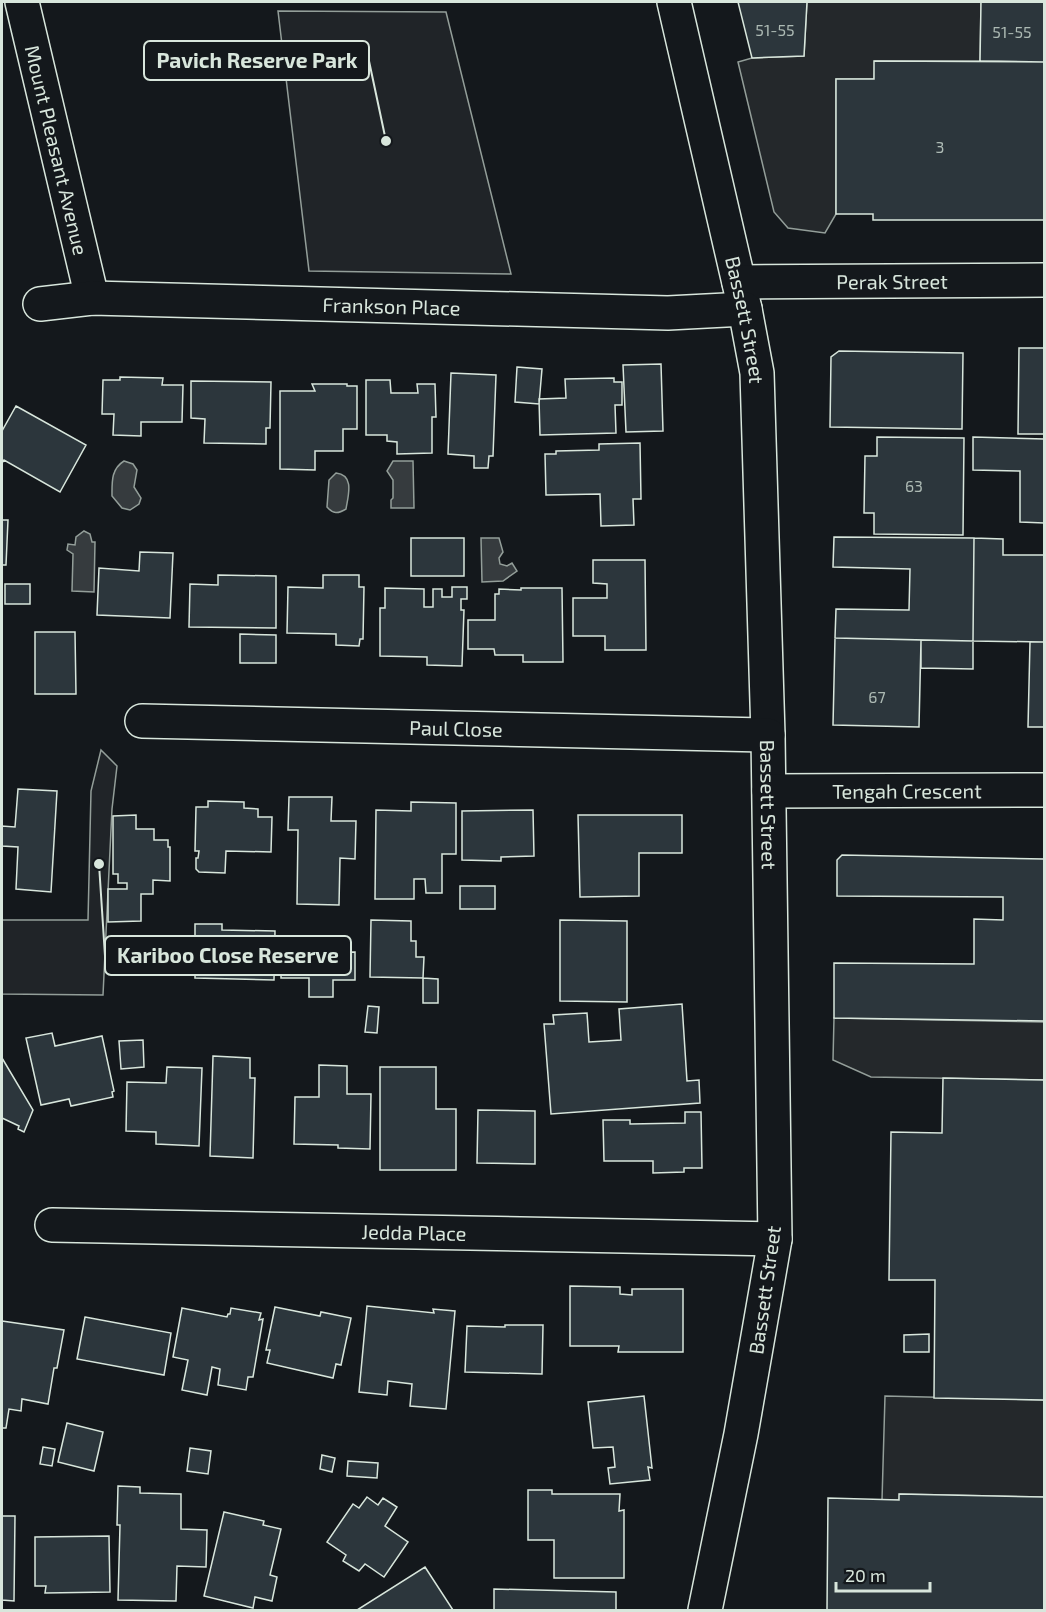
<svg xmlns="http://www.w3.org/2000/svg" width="1046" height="1612" viewBox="0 0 1046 1612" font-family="'Exo 2',sans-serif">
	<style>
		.green { fill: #202428; stroke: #939e99; stroke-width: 1.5 }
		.parking { fill: #24282b; stroke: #939e99; stroke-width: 1.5 }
		.water { fill: #363b3e; stroke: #939e99; stroke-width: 1.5 }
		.building { fill: #2c363c; stroke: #d8e6dc; stroke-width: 1.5 }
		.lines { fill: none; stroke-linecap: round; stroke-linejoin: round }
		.minor-casing { stroke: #d8e6dc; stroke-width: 36 }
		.minor { stroke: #14181c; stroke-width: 33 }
		.labels { text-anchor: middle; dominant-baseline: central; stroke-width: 4.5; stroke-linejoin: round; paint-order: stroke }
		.number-label { font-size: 16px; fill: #adbab4 }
		.street-label { font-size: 20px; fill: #d8e6dc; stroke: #14181c }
		.leader { fill: none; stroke: #d8e6dc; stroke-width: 2 }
		.callout-dot { fill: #d8e6dc; stroke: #14181c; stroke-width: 2 }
		.callout { fill: #14181c; stroke: #d8e6dc; stroke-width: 2 }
		.callout-label { font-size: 21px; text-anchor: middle; font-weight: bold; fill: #d8e6dc }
	</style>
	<rect width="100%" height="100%" fill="#14181c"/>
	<!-- green -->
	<path class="green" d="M 278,11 L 446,12 L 511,274 L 309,271 Z
		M 101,750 L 117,766 L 112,809 L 103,995 L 2,994 L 2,920 L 88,920 L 91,791 Z"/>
	<!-- parking -->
	<path class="parking" d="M 807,2 L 981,2 L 980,61 L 875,61 L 874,79 L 836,79 L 836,214 L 825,233 L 788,228 L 774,212 L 738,62 L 752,58 L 804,56 Z
		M 834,1018 L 1044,1022 L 1044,1080 L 871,1077 L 833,1060 Z
		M 885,1396 L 1044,1400 L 1044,1497 L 900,1494 L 899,1500 L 882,1500 Z"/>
	<!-- water -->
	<path class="water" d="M 124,461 L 133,464 L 137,470 L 134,487 L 141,498 L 139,504 L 130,510 L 122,508 L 112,496 C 112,482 111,469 124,461 Z
		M 393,461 L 413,461 L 414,508 L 391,508 L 391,500 L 393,498 L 393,480 L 387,471 Z
		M 336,473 C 355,475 348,496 346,509 C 338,514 333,514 327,507 L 329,480 Z
		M 84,531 L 90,534 L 92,542 L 95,542 L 94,592 L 72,591 L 73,554 L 67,550 L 68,544 L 75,545 L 76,537 Z
		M 481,538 L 499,538 L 503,552 L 499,558 L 500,564 L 507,566 L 512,563 L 517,571 L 503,581 L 482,582 Z"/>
	<!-- building -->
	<path class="building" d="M 738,2 L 807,2 L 804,56 L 752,58 Z
		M 981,2 L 1044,2 L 1044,62 L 980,61 Z
		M 874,61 L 1044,62 L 1044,220 L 873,220 L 873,214 L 836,214 L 836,79 L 874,79 Z
		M 1019,348 L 1044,348 L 1044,434 L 1018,434 Z
		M 839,351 L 963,353 L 962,429 L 830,427 L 831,357 Z
		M 661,364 L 663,431 L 626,432 L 623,365 Z
		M 517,367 L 542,369 L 539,404 L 515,402 Z
		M 451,373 L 496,375 L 493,456 L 489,456 L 488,468 L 474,468 L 474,456 L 448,454 Z
		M 120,377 L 163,378 L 162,385 L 183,385 L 182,422 L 141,422 L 141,436 L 113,435 L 114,414 L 102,414 L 103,380 L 120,380 Z
		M 614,378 L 614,382 L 622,382 L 622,405 L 615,405 L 616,433 L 540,435 L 539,399 L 566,398 L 565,379 Z
		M 366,380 L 390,380 L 391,393 L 418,393 L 417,384 L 435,384 L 436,417 L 432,417 L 432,453 L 397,454 L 397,442 L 387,441 L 387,435 L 366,435 Z
		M 191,381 L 271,382 L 270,428 L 266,428 L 266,444 L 204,443 L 205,419 L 191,418 Z
		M 312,384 L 347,384 L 347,386 L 357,386 L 357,429 L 343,429 L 343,451 L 315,451 L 315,470 L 280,469 L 280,391 L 315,391 Z
		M 16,406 L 86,445 L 60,492 L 4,460 L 2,463 L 2,431 Z
		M 877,437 L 964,438 L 963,535 L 874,534 L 874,513 L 864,513 L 865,456 L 877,456 Z
		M 973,437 L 1044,439 L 1044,523 L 1020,522 L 1020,471 L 973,470 Z
		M 640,443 L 641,499 L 633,499 L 634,525 L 601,526 L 600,494 L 546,495 L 545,454 L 556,454 L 556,451 L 599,450 L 599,444 Z
		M 2,520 L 8,520 L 6,565 L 2,565 Z
		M 834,537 L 974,538 L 973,641 L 835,638 L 836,609 L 909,610 L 910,569 L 833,567 Z
		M 411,538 L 464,538 L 464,576 L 411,576 Z
		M 974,538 L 1003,539 L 1003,555 L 1044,555 L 1044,642 L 973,641 Z
		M 140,552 L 173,553 L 170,618 L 97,615 L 99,568 L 139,571 Z
		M 593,560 L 645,560 L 646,650 L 605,650 L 605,636 L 573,636 L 573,598 L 607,598 L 607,584 L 593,583 Z
		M 218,575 L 276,576 L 276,628 L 189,627 L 190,584 L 218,585 Z
		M 323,575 L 359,575 L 359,587 L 364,587 L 363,639 L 360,639 L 359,646 L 336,645 L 336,634 L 287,633 L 288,587 L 323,588 Z
		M 5,584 L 30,584 L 30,604 L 5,604 Z
		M 452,587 L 467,587 L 467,599 L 461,599 L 461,610 L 464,610 L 462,666 L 427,665 L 427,657 L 380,656 L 380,608 L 385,608 L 385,588 L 424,589 L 424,607 L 433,607 L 433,589 L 442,589 L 442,597 L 452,597 Z
		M 521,588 L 562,588 L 563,662 L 523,662 L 523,655 L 495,655 L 494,649 L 468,649 L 468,620 L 495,620 L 495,594 L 499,594 L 499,589 L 521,590 Z
		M 35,632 L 75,632 L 76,694 L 35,694 Z
		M 240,634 L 276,635 L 276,663 L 240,663 Z
		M 835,638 L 921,640 L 919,727 L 833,725 Z
		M 921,640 L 973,641 L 973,669 L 921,668 Z
		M 1030,642 L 1044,642 L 1044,727 L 1028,727 Z
		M 18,789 L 57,791 L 51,892 L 16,889 L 18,847 L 2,846 L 2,826 L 15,827 Z
		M 289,797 L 332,797 L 331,821 L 356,821 L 355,859 L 340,858 L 339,905 L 297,904 L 298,830 L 288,830 Z
		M 208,801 L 244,802 L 244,808 L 258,809 L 258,817 L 272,817 L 271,852 L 226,851 L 225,873 L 199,872 L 196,869 L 196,858 L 198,858 L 199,851 L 195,851 L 196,807 L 208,807 Z
		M 411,802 L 456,803 L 456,854 L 442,854 L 442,893 L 426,893 L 425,879 L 414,879 L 414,899 L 375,899 L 376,810 L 411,811 Z
		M 533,810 L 534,856 L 501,857 L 501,861 L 462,860 L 462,811 Z
		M 136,815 L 136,829 L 154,829 L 154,840 L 168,840 L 168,847 L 170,847 L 170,881 L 153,880 L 153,894 L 141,894 L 141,921 L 108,922 L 108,889 L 127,889 L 127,883 L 118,883 L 118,874 L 113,874 L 113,816 Z
		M 578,815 L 682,815 L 682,853 L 639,853 L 639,896 L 580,897 Z
		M 842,855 L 1044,859 L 1044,1021 L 834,1018 L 834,963 L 974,964 L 974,919 L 1003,920 L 1003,897 L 837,896 L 837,860 Z
		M 460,886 L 495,886 L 495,909 L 460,909 Z
		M 371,920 L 411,921 L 411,941 L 416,941 L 416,957 L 424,957 L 423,978 L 370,977 Z
		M 560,920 L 627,921 L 627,1002 L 560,1001 Z
		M 195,924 L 222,924 L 222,930 L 275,931 L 274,980 L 195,978 Z
		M 355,952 L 355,980 L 333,980 L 333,997 L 309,997 L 309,978 L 281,978 L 281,953 Z
		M 423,978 L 438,979 L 438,1003 L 423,1003 Z
		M 682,1004 L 687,1081 L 699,1080 L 700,1103 L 551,1114 L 544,1024 L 554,1024 L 553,1015 L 587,1013 L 589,1042 L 621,1040 L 619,1009 Z
		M 368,1006 L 379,1007 L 377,1033 L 365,1032 Z
		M 52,1033 L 55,1046 L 102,1036 L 114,1091 L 112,1092 L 113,1097 L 71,1106 L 69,1099 L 41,1105 L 26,1038 Z
		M 143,1040 L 144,1067 L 121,1069 L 119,1041 Z
		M 213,1056 L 250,1058 L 250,1078 L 255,1078 L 253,1158 L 210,1156 Z
		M 2,1058 L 33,1110 L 24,1132 L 18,1129 L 19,1126 L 2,1118 Z
		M 319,1065 L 347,1066 L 347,1094 L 371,1094 L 370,1149 L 338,1148 L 338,1145 L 294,1144 L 295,1097 L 319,1097 Z
		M 167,1067 L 202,1068 L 199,1146 L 156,1144 L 156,1132 L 126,1131 L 127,1082 L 166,1083 Z
		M 380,1067 L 436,1067 L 436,1109 L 456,1109 L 456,1170 L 380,1170 Z
		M 943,1078 L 1044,1080 L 1044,1400 L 934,1398 L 935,1280 L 889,1280 L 891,1132 L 942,1133 Z
		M 478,1110 L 535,1111 L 535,1164 L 477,1163 Z
		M 685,1112 L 701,1112 L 702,1168 L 684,1168 L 684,1172 L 653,1173 L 653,1161 L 604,1161 L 603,1120 L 630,1120 L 630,1124 L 685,1123 Z
		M 570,1286 L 620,1287 L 620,1294 L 632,1295 L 632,1289 L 683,1289 L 683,1352 L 618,1352 L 619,1346 L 570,1346 Z
		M 367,1306 L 434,1313 L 433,1309 L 455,1311 L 446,1409 L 410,1406 L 412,1384 L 388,1381 L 387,1395 L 359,1392 Z
		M 275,1307 L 320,1316 L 321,1312 L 351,1318 L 341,1365 L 336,1364 L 333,1378 L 267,1363 L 270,1350 L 266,1350 Z
		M 182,1308 L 227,1317 L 228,1314 L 230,1314 L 231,1308 L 261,1313 L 259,1320 L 263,1319 L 253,1377 L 248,1377 L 246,1390 L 218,1385 L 220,1369 L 212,1367 L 207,1395 L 182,1390 L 188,1360 L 173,1357 Z
		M 85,1317 L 171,1333 L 164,1375 L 77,1359 Z
		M 2,1321 L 64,1330 L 57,1368 L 54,1368 L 48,1404 L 22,1399 L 21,1411 L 9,1409 L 6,1428 L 2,1428 Z
		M 505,1325 L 543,1325 L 542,1374 L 465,1372 L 467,1326 L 505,1327 Z
		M 929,1334 L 929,1352 L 904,1352 L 904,1335 Z
		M 644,1396 L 652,1468 L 648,1467 L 650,1480 L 610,1484 L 608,1468 L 615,1467 L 613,1447 L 593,1448 L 588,1402 Z
		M 67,1423 L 103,1432 L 94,1471 L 58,1462 Z
		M 43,1447 L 55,1449 L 52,1466 L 40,1464 Z
		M 190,1448 L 211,1451 L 208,1474 L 187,1471 Z
		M 322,1455 L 335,1458 L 332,1472 L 320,1469 Z
		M 348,1461 L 378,1463 L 377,1478 L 347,1476 Z
		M 118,1486 L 140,1487 L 140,1493 L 181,1494 L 181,1529 L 207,1530 L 206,1567 L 177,1566 L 176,1601 L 118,1600 L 120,1525 L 117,1525 Z
		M 528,1490 L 552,1490 L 552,1494 L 620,1494 L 619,1511 L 624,1510 L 624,1578 L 554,1578 L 554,1540 L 528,1540 Z
		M 899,1494 L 1044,1497 L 1044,1610 L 827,1610 L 828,1498 L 899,1500 Z
		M 367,1497 L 378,1505 L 383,1498 L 397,1507 L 385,1526 L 408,1542 L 384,1577 L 365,1564 L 359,1571 L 343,1561 L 346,1555 L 327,1542 L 353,1504 L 359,1508 Z
		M 224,1512 L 264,1521 L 263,1525 L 281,1529 L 270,1575 L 277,1577 L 272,1601 L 255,1597 L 253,1608 L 204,1596 Z
		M 2,1516 L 15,1516 L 14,1601 L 2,1600 Z
		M 109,1536 L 110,1592 L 45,1593 L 46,1586 L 35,1586 L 35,1537 Z
		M 425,1567 L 453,1610 L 357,1610 Z
		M 494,1589 L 616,1592 L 616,1610 L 494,1610 Z"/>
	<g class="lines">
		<defs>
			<g id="minor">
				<path id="s1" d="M 22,2 L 92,298"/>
				<path id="s2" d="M 674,2 L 745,309 L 757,373 L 768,735 L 775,1239 L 741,1434 L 705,1610"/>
				<path id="s3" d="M 739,282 L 1044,280"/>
				<path id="s4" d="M 40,304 L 92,298 L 668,313 L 745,309"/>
				<path id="s5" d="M 142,721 L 768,735"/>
				<path id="s6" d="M 769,791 L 1044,790"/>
				<path id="s7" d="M 52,1225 L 775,1239"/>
			</g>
		</defs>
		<!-- minor casing -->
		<use href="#minor" class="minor-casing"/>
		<!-- minor -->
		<use href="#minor" class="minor"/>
	</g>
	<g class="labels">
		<!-- number labels -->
		<g class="number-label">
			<text x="775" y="29">51-55</text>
			<text x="1012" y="31">51-55</text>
			<text x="940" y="146">3</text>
			<text x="914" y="485">63</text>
			<text x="877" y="696">67</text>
		</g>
		<!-- street labels -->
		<g class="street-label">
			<text stroke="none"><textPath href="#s1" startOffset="152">Mount Pleasant Avenue</textPath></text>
			<text stroke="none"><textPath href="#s3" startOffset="153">Perak Street</textPath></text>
			<text stroke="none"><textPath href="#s4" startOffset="352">Frankson Place</textPath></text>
			<text stroke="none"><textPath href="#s2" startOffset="326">Bassett Street</textPath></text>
			<text stroke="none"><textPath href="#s5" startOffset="314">Paul Close</textPath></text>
			<text stroke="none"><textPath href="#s6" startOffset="138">Tengah Crescent</textPath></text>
			<text stroke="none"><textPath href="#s2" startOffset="812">Bassett Street</textPath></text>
			<text stroke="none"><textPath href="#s7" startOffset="362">Jedda Place</textPath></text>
			<text transform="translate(764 1290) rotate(-82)">Bassett Street</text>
		</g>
	</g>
	<!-- callouts -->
	<path class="leader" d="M386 141L369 61M99 864L105 956"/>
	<g class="callout-dot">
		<circle cx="386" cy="141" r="6"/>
		<circle cx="99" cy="864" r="6"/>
	</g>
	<g class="callout">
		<rect x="144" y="41" width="225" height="39" rx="6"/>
		<rect x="105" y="936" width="246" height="39" rx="6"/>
	</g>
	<g class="callout-label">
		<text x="257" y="68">Pavich Reserve Park</text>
		<text x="228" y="963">Kariboo Close Reserve</text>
	</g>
	<!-- border -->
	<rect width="1046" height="1612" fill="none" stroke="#d8e6dc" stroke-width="6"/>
	<!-- scale -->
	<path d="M836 1582v9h94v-9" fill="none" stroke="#d8e6dc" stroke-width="3"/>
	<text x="845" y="1582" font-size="18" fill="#d8e6dc" stroke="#14181c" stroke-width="4.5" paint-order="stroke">20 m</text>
</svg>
